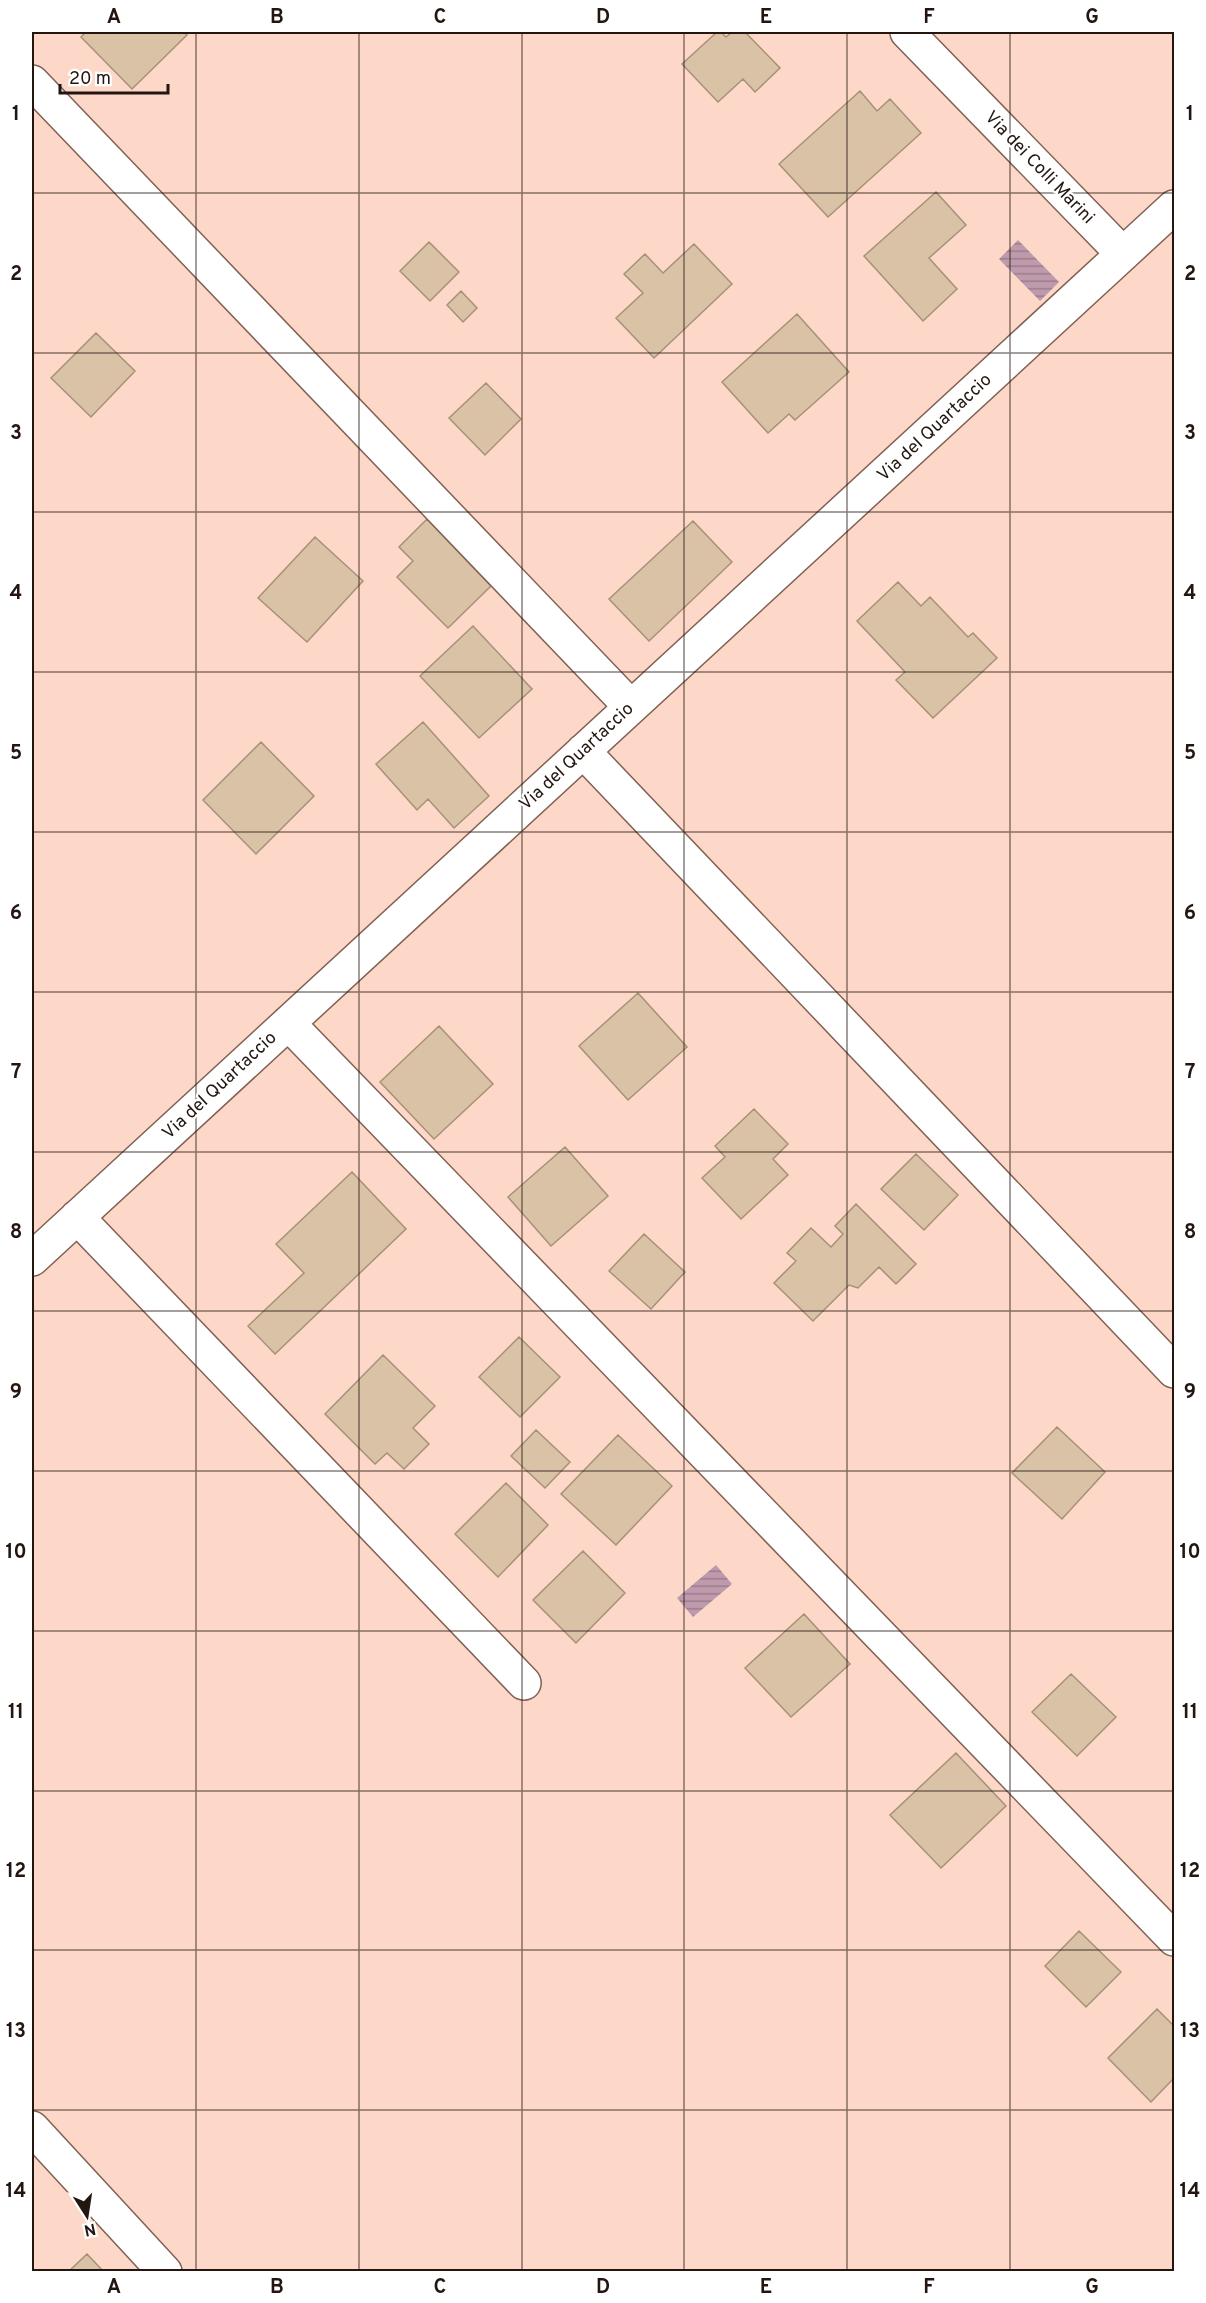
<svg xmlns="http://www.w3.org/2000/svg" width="1206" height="2303" viewBox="0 0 1206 2303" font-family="Overpass,sans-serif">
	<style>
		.water { fill: url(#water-rules) }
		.building { fill: #d9c2a5; stroke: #a79176; stroke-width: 1.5 }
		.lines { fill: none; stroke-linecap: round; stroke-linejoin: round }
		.street-casing { stroke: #816154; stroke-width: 36 }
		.street { stroke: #fff; stroke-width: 33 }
		.grid { fill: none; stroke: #231611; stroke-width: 1.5; stroke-opacity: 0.55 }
		.labels { text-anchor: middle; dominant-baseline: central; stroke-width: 4.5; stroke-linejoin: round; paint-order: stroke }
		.street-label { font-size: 18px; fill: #231611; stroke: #fff }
		.neatline { fill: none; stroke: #231611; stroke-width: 2 }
		.grid-label { font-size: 20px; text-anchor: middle; font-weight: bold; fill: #231611 }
	</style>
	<defs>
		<pattern id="water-rules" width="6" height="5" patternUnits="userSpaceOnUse" patternTransform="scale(1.5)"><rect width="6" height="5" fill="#be9aac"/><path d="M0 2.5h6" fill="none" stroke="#9a7d8b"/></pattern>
	</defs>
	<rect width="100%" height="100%" fill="#fdd8c8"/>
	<!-- water -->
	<path class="water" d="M 1018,240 L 1059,282 L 1040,301 L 999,259 Z
		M 716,1565 L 732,1584 L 693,1617 L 677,1598 Z"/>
	<!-- building -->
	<path class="building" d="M 86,32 L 184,32 L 187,35 L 132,89 L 81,37 Z
		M 717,32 L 721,32 L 726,37 L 732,32 L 745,32 L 780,68 L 755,92 L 743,79 L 718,102 L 682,64 Z
		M 860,91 L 877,111 L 890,99 L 921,133 L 828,217 L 779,164 Z
		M 936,192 L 966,225 L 929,258 L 957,289 L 923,321 L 864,256 Z
		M 429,242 L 459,272 L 430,301 L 400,271 Z
		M 694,244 L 732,284 L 654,358 L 616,318 L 643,293 L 624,274 L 645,254 L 663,273 Z
		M 461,291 L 477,308 L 463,322 L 447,305 Z
		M 797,314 L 849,372 L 795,420 L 789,414 L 768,433 L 722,382 Z
		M 96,333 L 135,371 L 91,417 L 51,378 Z
		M 486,383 L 521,419 L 485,455 L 449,418 Z
		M 427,519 L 491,586 L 448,628 L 397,577 L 413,561 L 399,547 Z
		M 693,521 L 732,562 L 649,641 L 609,599 Z
		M 315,537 L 363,581 L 307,642 L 258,598 Z
		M 898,582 L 921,606 L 930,597 L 968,637 L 973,633 L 997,658 L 933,718 L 896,680 L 905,672 L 857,621 Z
		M 473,626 L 532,689 L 479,738 L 420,676 Z
		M 423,722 L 489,796 L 454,828 L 428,799 L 417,810 L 376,764 Z
		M 261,742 L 314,796 L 256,854 L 203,800 Z
		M 638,993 L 687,1047 L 628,1100 L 579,1046 Z
		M 439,1026 L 493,1084 L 434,1139 L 380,1082 Z
		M 754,1109 L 788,1144 L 773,1159 L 788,1175 L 741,1219 L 702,1178 L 725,1157 L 715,1146 Z
		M 565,1147 L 608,1196 L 551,1246 L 508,1197 Z
		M 916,1154 L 958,1195 L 924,1230 L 881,1189 Z
		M 352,1172 L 406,1229 L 275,1354 L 248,1326 L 304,1273 L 276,1244 Z
		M 856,1204 L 916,1264 L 896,1284 L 879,1267 L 858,1288 L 849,1285 L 813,1321 L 774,1283 L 796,1261 L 787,1253 L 811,1228 L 831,1247 L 843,1234 L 835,1226 Z
		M 644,1234 L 685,1272 L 651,1309 L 609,1271 Z
		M 519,1337 L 560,1377 L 520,1417 L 479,1377 Z
		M 383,1355 L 435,1406 L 413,1428 L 429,1444 L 404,1469 L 387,1453 L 375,1464 L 325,1414 Z
		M 1057,1427 L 1105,1472 L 1062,1519 L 1012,1473 Z
		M 536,1430 L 570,1462 L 545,1488 L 511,1456 Z
		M 618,1435 L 672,1486 L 616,1545 L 561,1494 Z
		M 506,1483 L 548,1525 L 498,1577 L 455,1534 Z
		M 583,1551 L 625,1593 L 576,1643 L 533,1600 Z
		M 804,1614 L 850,1664 L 791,1717 L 745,1668 Z
		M 1071,1674 L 1116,1717 L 1077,1756 L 1032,1712 Z
		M 956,1753 L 1006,1806 L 941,1868 L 890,1815 Z
		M 1079,1931 L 1121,1972 L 1086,2007 L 1045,1966 Z
		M 1157,2009 L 1174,2026 L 1174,2078 L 1151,2102 L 1108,2058 Z
		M 87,2254 L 104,2272 L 68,2272 Z"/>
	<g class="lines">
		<defs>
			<path id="street" d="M 907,32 L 1123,254 L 1174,207
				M 32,82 L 631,707
				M 583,751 L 1174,1371
				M 288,1023 L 1174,1939
				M 77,1217 L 524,1683
				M 32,1259 L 1123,254
				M 32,2128 L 165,2272"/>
		</defs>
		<!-- street casing -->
		<use href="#street" class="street-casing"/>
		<!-- street -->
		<use href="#street" class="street"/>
	</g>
	<!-- grid -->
	<path class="grid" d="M 196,32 L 196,2272M 359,32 L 359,2272M 522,32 L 522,2272M 684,32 L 684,2272M 847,32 L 847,2272M 1010,32 L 1010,2272M 32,193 L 1174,193M 32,353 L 1174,353M 32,512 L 1174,512M 32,672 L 1174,672M 32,832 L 1174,832M 32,992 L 1174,992M 32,1152 L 1174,1152M 32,1311 L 1174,1311M 32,1471 L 1174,1471M 32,1631 L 1174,1631M 32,1791 L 1174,1791M 32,1950 L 1174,1950M 32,2110 L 1174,2110"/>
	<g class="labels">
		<!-- street labels -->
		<g class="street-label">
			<text transform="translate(1039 168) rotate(46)">Via dei Colli Marini</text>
			<text transform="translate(935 428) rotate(-43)">Via del Quartaccio</text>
			<text transform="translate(577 757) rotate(-43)">Via del Quartaccio</text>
			<text transform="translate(220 1086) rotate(-43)">Via del Quartaccio</text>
		</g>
	</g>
	<!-- border -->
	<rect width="1206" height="2303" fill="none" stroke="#ffffff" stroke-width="66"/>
	<!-- north arrow -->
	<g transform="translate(87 2216) rotate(168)" stroke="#ffffff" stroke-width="4.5" paint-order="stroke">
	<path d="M0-4.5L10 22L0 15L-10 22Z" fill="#231611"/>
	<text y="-9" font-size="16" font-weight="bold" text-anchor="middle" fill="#231611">N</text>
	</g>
	<!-- scale -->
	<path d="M60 84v9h108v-9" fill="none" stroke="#231611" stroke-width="3"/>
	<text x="69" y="84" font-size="18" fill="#231611" stroke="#ffffff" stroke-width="4.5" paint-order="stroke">20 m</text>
	<rect x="33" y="33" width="1140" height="2237" class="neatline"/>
	<g class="grid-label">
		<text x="114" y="23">A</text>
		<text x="277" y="23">B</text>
		<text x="440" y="23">C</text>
		<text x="603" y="23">D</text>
		<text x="766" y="23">E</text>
		<text x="929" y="23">F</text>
		<text x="1092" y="23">G</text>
		<text x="16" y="120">1</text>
		<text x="1190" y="120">1</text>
		<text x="16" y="280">2</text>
		<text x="1190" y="280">2</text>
		<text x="16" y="439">3</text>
		<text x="1190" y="439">3</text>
		<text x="16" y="599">4</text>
		<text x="1190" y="599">4</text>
		<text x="16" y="759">5</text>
		<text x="1190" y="759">5</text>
		<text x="16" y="919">6</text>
		<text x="1190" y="919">6</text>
		<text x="16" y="1078">7</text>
		<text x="1190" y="1078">7</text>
		<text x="16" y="1238">8</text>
		<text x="1190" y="1238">8</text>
		<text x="16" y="1398">9</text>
		<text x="1190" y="1398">9</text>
		<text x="16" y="1558">10</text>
		<text x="1190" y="1558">10</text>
		<text x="16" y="1718">11</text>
		<text x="1190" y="1718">11</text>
		<text x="16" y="1877">12</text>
		<text x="1190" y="1877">12</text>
		<text x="16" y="2037">13</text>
		<text x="1190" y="2037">13</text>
		<text x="16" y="2197">14</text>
		<text x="1190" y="2197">14</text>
		<text x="114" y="2293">A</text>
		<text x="277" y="2293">B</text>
		<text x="440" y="2293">C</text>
		<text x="603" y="2293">D</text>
		<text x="766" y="2293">E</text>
		<text x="929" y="2293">F</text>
		<text x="1092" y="2293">G</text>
	</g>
</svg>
